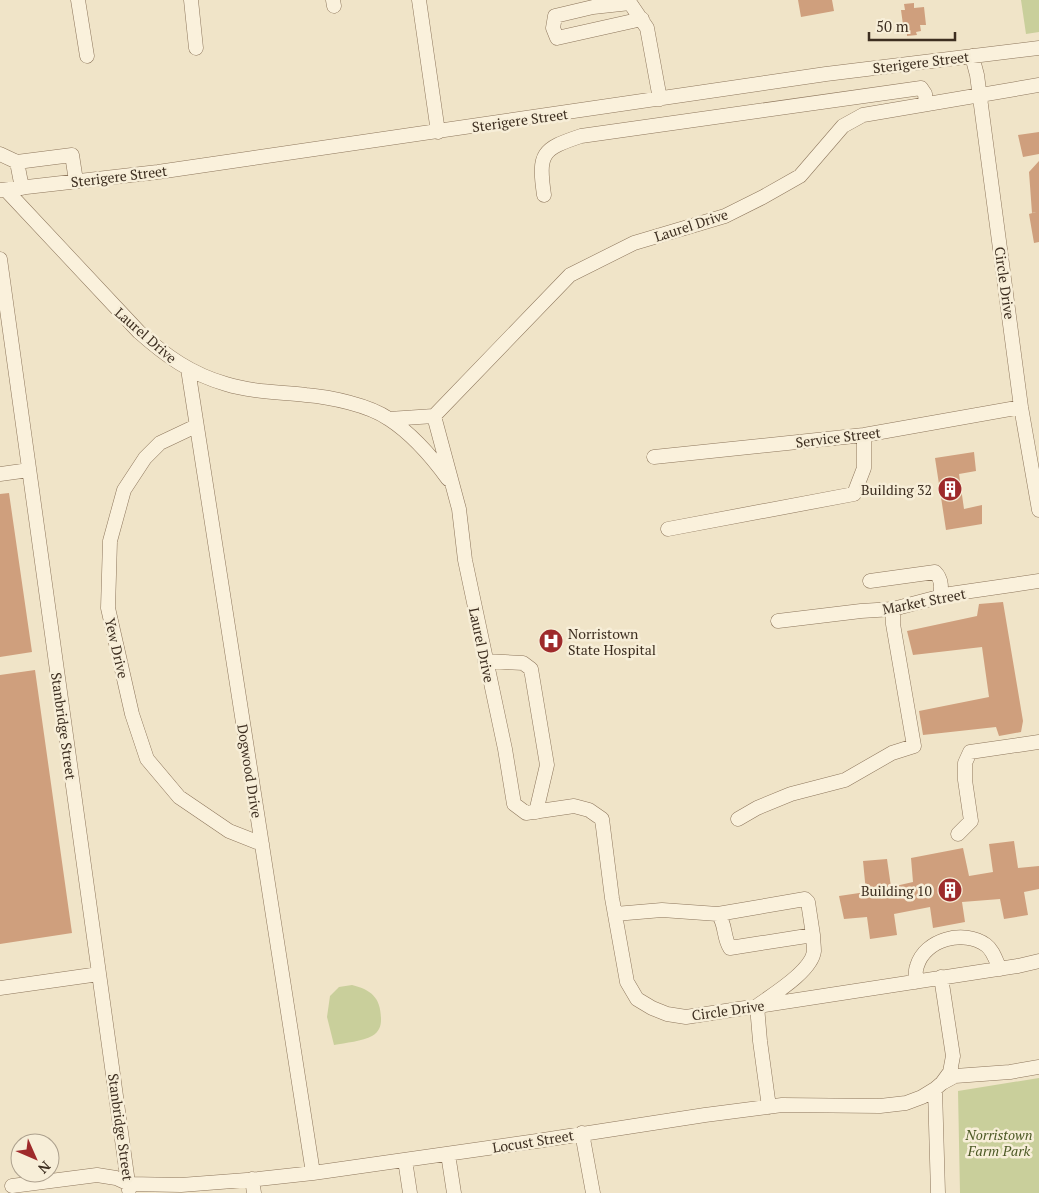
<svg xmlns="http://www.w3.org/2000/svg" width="1039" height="1193" viewBox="0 0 1039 1193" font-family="'PT Serif',serif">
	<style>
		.park { fill: #c9cf9b }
		.building { fill: #cf9f7d }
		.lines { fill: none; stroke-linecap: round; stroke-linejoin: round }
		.minor-casing { stroke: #8d765c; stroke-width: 15 }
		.minor { stroke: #faf1dc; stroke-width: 14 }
		.labels { text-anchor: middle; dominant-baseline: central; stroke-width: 5; stroke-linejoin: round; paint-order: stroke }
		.street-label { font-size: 14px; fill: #3d2e20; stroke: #f7eed8 }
		.poi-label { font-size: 14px; fill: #3d2e20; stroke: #f7eed8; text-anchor: end }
		.park-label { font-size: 14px; font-style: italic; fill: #4d5a26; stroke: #f7eed8 }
	</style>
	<rect width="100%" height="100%" fill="#f0e4c8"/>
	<!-- park -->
	<path class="park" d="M 1021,0 L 1039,0 L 1039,32 L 1026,34 Z
		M 352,985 C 372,990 381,998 381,1020 C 381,1026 379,1032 372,1036 C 363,1041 345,1043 334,1045 L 327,1017 L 330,996 L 339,987 Z
		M 1039,1078 L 1039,1193 L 960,1193 L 958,1091 Z"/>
	<!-- building -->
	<path class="building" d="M 798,0 L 832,0 L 834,11 L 801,17 Z
		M 914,3 L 914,8 L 924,7 L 926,25 L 920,25 L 921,31 L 916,32 L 917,35 L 907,36 L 907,32 L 904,32 L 901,10 L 905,10 L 904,4 Z
		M 1039,132 L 1039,154 L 1023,157 L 1018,135 Z
		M 1039,161 L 1039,242 L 1034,243 L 1029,214 L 1036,212 L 1032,213 L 1029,172 Z
		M 974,452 L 976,471 L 959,474 L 964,509 L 982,505 L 982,524 L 946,530 L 935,458 Z
		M 9,493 L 32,652 L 0,657 L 0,494 Z
		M 1003,602 L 1023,721 L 1021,732 L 999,736 L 996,727 L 923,735 L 919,711 L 989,697 L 982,647 L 913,655 L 907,631 L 977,616 L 979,604 Z
		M 35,670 L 72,933 L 0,944 L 0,675 Z
		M 1014,841 L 1018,868 L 1039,866 L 1039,889 L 1024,892 L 1028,915 L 1004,919 L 1000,899 L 962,902 L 965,922 L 933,928 L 930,907 L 894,914 L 897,935 L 870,939 L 867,917 L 844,919 L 839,896 L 866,892 L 863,861 L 887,859 L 891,887 L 913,882 L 911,858 L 963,848 L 969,876 L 993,872 L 989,844 Z"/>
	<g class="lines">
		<defs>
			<path id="minor" d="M 78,0 L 87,56
				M 191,0 L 196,48
				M 333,0 L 334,6
				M 419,0 L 438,132
				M 642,19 L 557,38 L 553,28 L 555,16 L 593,7 L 630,3 L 647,28 L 660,99
				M 972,56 L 977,75 L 1021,407 L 1039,510
				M 1039,85 L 863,115 L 843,126 L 800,176 L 763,197 L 725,216 L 634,243 L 570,275 L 434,416 L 459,509 L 465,560 L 505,749 L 514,804 L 526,813 L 574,806 L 589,810 L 602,819 L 612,898 L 627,982 L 637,999 L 652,1008 L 667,1014 L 686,1017 L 1018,966 L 1039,961
				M 0,154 L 17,162 L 22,188
				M 17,162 L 72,155 L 76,181
				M 0,190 L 158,172 L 826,74 L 1039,48
				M 6,190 L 139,332 C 166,356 191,374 226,384 C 252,392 279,392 306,395 C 330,397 369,405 389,419 C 412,434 432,457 448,479
				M 544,195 C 538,153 542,149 581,136 L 921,88 L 925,94 L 926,104
				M 0,259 L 129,1190
				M 188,369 L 313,1173
				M 389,419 L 434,416
				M 196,426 L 160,443 L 145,458 L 124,490 L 110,541 L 108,608 L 132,714 L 147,759 L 179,797 L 229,831 L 262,844
				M 654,457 L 864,435 L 1021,407
				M 0,474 L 29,470
				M 668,529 L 854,494 L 864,468 L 864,435
				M 870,581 L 935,572 C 942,579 942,589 939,597
				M 778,621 L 861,611 L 893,609 L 950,594 L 1039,581
				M 485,661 L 523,663 L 531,669 L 547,765 L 536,812
				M 738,819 L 757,808 L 791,794 L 845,780 L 892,753 L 914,746 L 893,624 L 893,609
				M 958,834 L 971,821 L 965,780 L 965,763 L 970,752 L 1039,742
				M 615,914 L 662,910 L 718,914 C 726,924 723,937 730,948 L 813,935 L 808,902 L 805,899 L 718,914
				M 915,982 C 916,977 915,971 917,966 C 925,939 964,929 986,945 C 993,950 996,961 1000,969
				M 0,988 L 99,974
				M 942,1083 L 955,1076 L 1010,1072 L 1039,1067
				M 935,1089 L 938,1193
				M 769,1107 L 760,1041 L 757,1006 C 772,995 812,971 814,951 C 814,946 813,940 813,935
				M 582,1133 L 593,1193
				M 448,1154 L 454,1193
				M 405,1160 L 410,1193
				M 252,1179 L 254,1193
				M 12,1186 L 97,1175 L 116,1178 L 129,1184 L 181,1185 L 258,1179 L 313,1173 L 537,1141 L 705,1115 L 782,1105 L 880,1106 L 906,1103 L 922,1097 L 935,1089 L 942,1083 L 950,1072 L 953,1056 L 941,977"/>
		</defs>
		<!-- minor casing -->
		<use href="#minor" class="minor-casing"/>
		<!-- minor -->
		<use href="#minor" class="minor"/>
	</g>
	<!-- icons -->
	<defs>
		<symbol id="building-disc" viewBox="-11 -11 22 22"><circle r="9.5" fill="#9e2a2b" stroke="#f7eed8"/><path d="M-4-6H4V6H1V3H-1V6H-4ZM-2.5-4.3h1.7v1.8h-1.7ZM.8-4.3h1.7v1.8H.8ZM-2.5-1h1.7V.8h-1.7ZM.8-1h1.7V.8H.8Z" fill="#fff"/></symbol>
		<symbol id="hospital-disc" viewBox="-11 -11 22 22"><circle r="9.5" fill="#9e2a2b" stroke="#f7eed8"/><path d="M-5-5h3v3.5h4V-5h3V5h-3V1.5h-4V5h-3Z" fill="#fff"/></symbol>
	</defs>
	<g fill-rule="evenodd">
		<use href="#building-disc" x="936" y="475" width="28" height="28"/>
		<use href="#hospital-disc" x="537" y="627" width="28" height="28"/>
		<use href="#building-disc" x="936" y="876" width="28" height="28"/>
	</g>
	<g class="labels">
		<!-- street labels -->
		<g class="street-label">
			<text transform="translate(921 62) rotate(-7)">Sterigere Street</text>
			<text transform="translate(520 120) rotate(-8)">Sterigere Street</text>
			<text transform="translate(119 176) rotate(-7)">Sterigere Street</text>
			<text transform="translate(691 225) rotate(-18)">Laurel Drive</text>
			<text transform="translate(1005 283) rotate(82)">Circle Drive</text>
			<text transform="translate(146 335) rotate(41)">Laurel Drive</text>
			<text transform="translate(838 437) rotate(-7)">Service Street</text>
			<text transform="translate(924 601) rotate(-11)">Market Street</text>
			<text transform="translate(482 645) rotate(78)">Laurel Drive</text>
			<text transform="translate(117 648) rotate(77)">Yew Drive</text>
			<text transform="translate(64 726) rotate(82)">Stanbridge Street</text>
			<text transform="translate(250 771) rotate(81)">Dogwood Drive</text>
			<text transform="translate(728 1010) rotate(-8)">Circle Drive</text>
			<text transform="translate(121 1127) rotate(82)">Stanbridge Street</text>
			<text transform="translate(533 1141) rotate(-9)">Locust Street</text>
		</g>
		<!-- poi labels -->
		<g class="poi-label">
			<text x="932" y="489">Building 32</text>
			<text x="568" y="633" text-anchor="start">Norristown<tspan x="568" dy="16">State Hospital</tspan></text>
			<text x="932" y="890">Building 10</text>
		</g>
		<!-- park labels -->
		<g class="park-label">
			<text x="999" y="1134">Norristown<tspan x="999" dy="16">Farm Park</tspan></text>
		</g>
	</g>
	<!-- north arrow -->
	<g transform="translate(35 1158) rotate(135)"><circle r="24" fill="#f7eed8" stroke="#ada18e"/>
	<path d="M0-4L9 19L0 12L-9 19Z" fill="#9e2a2b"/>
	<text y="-8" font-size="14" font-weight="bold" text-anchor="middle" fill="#3d2e20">N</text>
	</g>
	<!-- scale -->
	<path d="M869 32v8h86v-8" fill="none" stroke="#3d2e20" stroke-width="2.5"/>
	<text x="876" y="32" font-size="15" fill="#3d2e20" stroke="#f7eed8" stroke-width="4" paint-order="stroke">50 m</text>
</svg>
